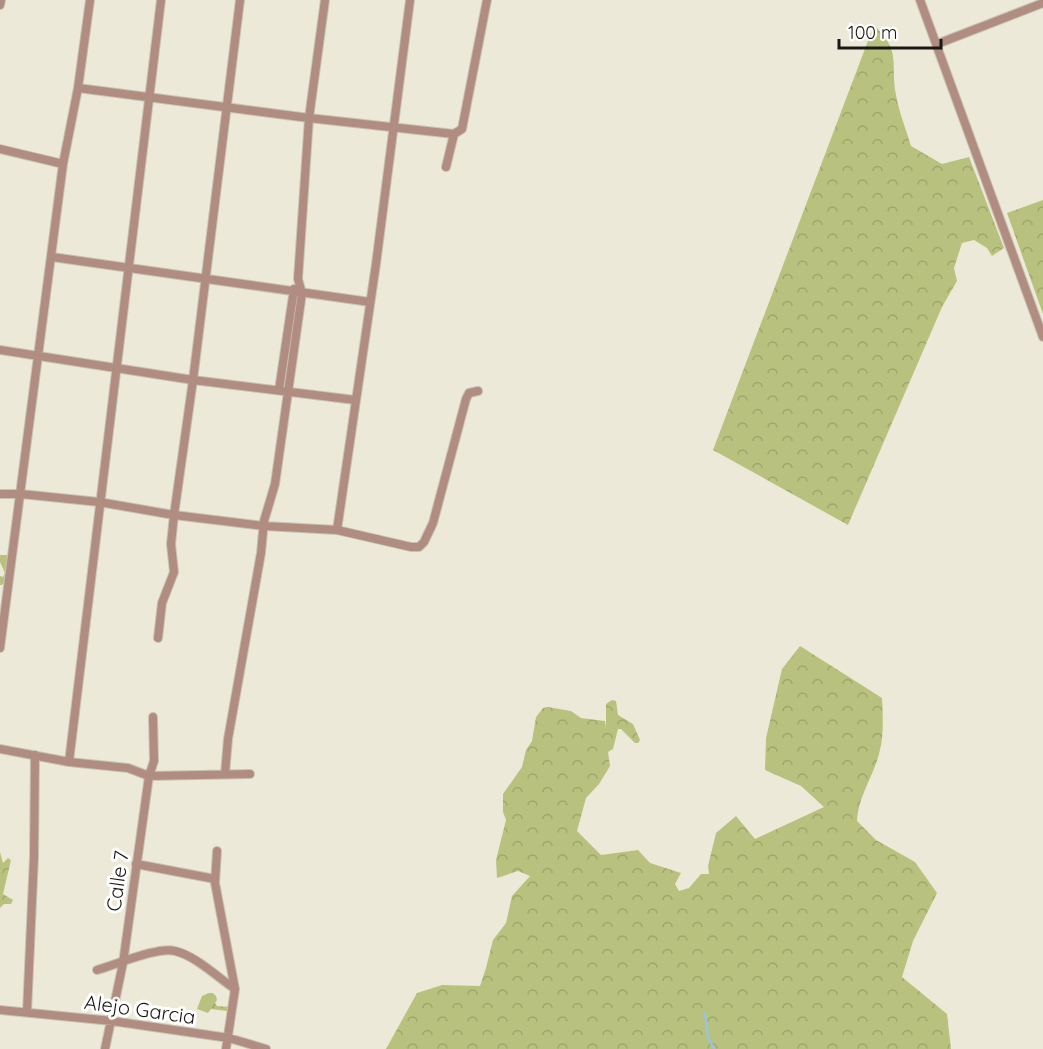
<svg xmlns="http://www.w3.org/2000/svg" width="1043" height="1049" viewBox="0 0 1043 1049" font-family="Quicksand,sans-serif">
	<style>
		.forest { fill: url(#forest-crowns) }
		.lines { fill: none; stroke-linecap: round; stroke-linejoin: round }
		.stream { stroke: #94c4f3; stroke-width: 2 }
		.street-casing { stroke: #c7c3b5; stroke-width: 10 }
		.street { stroke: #b18d81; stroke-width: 8 }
		.labels { text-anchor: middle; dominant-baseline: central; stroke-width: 6; stroke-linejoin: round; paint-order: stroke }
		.street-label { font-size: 20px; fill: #1a1813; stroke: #fff }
	</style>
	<defs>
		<pattern id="forest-crowns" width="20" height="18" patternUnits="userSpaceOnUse" patternTransform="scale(1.5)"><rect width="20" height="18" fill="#b8c27e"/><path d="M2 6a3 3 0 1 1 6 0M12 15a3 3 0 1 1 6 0" fill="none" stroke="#9ea66c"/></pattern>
	</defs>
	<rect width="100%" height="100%" fill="#ede9d8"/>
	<!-- forest -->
	<path class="forest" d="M 874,25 C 902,52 890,63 896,95 C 899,112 906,129 911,146 L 942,164 L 969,157 L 1004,248 L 992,256 L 987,248 L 974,240 L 962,243 L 954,268 L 957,281 L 942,307 L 848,525 L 713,450 Z
		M 1043,200 L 1043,314 L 1007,213 Z
		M 0,555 L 8,555 C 11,563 8,580 2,585 L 0,585 L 0,576 L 3,577 L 5,573 L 0,562 Z
		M 800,646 L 882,698 C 883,717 884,736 879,754 C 873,777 858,797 857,821 L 876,840 L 915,862 L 937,893 L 913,941 L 902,977 L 947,1014 L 951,1049 L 386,1049 L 417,993 L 442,985 L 480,986 L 486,968 L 493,940 L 506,923 L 512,896 L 530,876 L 518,871 L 497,878 L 496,860 L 506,820 L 503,812 L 503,794 L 522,767 L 526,750 L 532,741 L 536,717 L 543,708 L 548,707 L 571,711 L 581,718 L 605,721 L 606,728 L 606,704 L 612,700 L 616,701 L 618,715 L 633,724 L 640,740 L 638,743 L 635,743 L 621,729 L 618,729 L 613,749 L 608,752 L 610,766 L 599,784 L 586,798 L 577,831 L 601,855 L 638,850 L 650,863 L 681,873 L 675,884 L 679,891 L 689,888 L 701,874 L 709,874 L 708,866 L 716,833 L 736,816 L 755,839 L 824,807 L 801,786 L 765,770 L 766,738 L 782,669 Z
		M 0,852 L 3,863 L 8,858 L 11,860 L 3,894 L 13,900 L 11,904 L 4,904 L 0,908 Z
		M 209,993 L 213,993 L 216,996 L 217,1000 L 215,1003 L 217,1006 L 231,1007 L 228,1016 L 227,1011 L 211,1009 L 208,1013 L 197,1009 L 202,996 Z"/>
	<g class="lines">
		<!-- stream -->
		<path class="stream" d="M 705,1013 L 708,1037 L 714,1049"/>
		<defs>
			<path id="street" d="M 920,0 L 1043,337
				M 0,5 L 1,0
				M 937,44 L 1043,3
				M 78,88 L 309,118 L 325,0
				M 0,149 L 63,164
				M 446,167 L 454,134 L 462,129 L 487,0
				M 52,257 L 370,302
				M 0,350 L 193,380 L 355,400
				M 279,390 L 294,289
				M 0,494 L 21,494 L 99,502 L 174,515 L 264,526 L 337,530 L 411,547 L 419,547 L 424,542 L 433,523 L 466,399 L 469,393 L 478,391
				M 337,530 L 376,264 L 410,0
				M 158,638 L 162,603 L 174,572 L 171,544 L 174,515 L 193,380 L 240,0
				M 0,648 L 63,164 L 78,88 L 90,0
				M 0,749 L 69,762 L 128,768 L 149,776 L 250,774
				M 69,762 L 161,0
				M 225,774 L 228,739 L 261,553 L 264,521 L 275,484 L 302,293 L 298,279 L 309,118 L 454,134
				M 217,851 L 215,883 L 235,989 L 226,1049
				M 136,864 L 215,879
				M 97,970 C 115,965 159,946 175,951 C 196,956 217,977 235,989
				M 0,1010 L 112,1021 L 229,1038 L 266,1049
				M 27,1012 L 34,857 L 35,755
				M 105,1049 L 123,963 L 149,776 L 154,761 L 153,717"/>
		</defs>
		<!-- street casing -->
		<use href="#street" class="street-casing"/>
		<!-- street -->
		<use href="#street" class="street"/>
	</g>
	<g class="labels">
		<!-- street labels -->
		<g class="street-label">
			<text transform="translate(117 881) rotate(-82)">Calle 7</text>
			<text transform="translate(140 1009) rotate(8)">Alejo Garcia</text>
		</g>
	</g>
	<!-- scale -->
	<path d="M839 39v9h102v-9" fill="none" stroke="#1a1813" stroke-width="3"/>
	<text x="848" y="39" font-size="18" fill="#1a1813" stroke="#ffffff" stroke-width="4.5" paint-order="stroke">100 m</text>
</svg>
